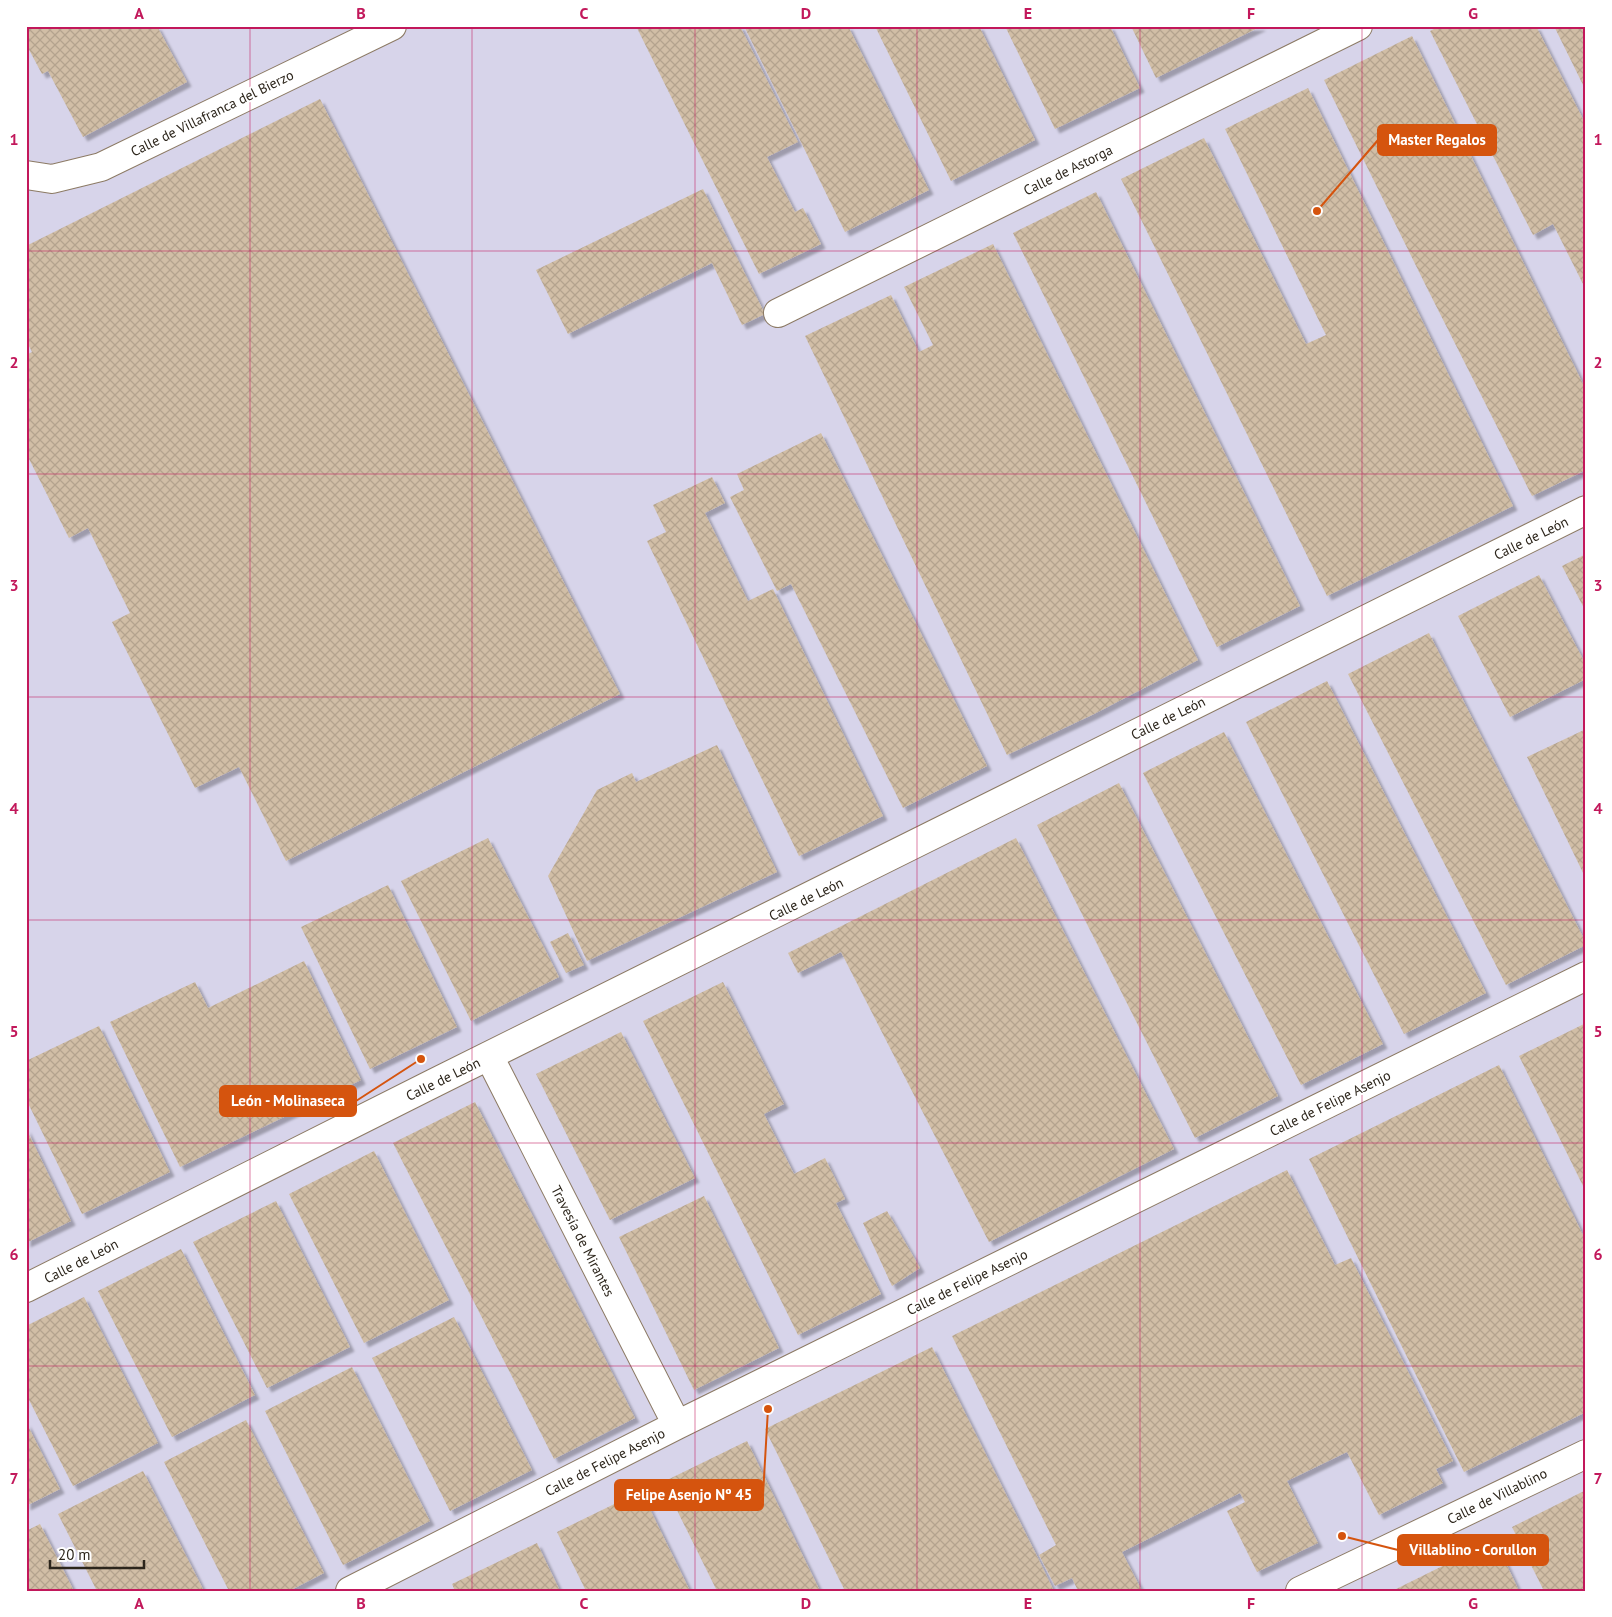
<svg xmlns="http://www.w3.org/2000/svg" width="1612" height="1617" viewBox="0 0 1612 1617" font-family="'PT Sans',sans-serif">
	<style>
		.industrial { fill: #d7d4ea }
		.building { fill: url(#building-cross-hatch); filter: url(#shadow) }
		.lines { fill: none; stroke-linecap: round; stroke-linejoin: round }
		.street-casing { stroke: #8c7a64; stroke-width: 30 }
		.secondary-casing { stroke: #8c7a64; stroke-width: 30 }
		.street { stroke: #fff; stroke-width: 28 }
		.secondary { stroke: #fff; stroke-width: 28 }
		.grid { fill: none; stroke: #c2185b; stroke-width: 1; stroke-opacity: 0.55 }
		.labels { text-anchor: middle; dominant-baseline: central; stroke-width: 4; stroke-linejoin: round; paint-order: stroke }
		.street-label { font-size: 14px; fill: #2c251b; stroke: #fff }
		.leader { fill: none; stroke: #d5540e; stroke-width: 2 }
		.callout-dot { fill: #d5540e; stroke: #fff; stroke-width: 2 }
		.callout { fill: #d5540e; stroke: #d5540e; stroke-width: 2 }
		.callout-label { font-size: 15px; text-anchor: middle; font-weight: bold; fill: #fff }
		.neatline { fill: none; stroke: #c2185b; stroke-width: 2 }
		.grid-label { font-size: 16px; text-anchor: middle; font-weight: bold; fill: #c2185b }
	</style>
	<defs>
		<pattern id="building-cross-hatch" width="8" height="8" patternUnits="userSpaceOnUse" patternTransform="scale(1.25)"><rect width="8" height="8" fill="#d1bea6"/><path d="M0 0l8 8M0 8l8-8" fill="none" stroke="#b4a38e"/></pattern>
		<filter id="shadow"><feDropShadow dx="4.5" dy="4.5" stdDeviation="1" flood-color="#0004"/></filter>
	</defs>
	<rect width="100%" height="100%" fill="#f2dec5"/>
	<!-- industrial -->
	<path class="industrial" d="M 26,26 L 1586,26 L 1586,1591 L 26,1591 Z"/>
	<!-- building -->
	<path class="building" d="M 26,26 L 157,26 L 187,82 L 83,137 L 48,71 L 42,74 L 26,44 Z
		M 636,26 L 728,26 L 729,28 L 732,26 L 740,26 L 798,142 L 767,157 L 795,212 L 803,208 L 821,244 L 759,274 Z
		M 744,26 L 848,26 L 929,190 L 845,232 Z
		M 875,26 L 979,26 L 1035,140 L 951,181 Z
		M 1005,26 L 1110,26 L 1140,88 L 1055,129 Z
		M 1131,26 L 1262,26 L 1156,78 Z
		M 1440,26 L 1536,26 L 1586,125 L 1586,290 L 1553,224 L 1533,235 L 1430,31 Z
		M 1554,26 L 1586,26 L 1586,91 Z
		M 1412,36 L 1586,390 L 1586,470 L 1532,496 L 1427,288 L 1324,80 Z
		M 1308,88 L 1513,506 L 1327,596 L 1121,179 L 1204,138 L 1306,344 L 1326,335 L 1225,129 Z
		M 320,99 L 620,694 L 286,861 L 239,767 L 195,788 L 112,622 L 130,613 L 88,528 L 69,538 L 26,453 L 26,355 L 32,352 L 26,340 L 26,246 Z
		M 703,189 L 765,314 L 742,325 L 712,263 L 568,334 L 536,270 Z
		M 1096,192 L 1300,606 L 1217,647 L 1013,233 Z
		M 993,244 L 1198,660 L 1094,714 L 1007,755 L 805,336 L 891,295 L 919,352 L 933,345 L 904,287 Z
		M 821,433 L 987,766 L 903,808 L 791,584 L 777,591 L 730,497 L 744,490 L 737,474 Z
		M 712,477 L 725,503 L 705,513 L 748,601 L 773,589 L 883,816 L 799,856 L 647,541 L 666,532 L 653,505 Z
		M 1586,554 L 1586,612 L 1562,566 Z
		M 1539,575 L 1586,665 L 1586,679 L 1510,717 L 1458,616 Z
		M 1429,633 L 1586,943 L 1586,945 L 1506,985 L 1348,674 Z
		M 1327,681 L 1486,993 L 1404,1034 L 1246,722 Z
		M 1586,729 L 1586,879 L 1527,757 Z
		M 1224,732 L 1383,1044 L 1301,1085 L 1143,773 Z
		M 717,745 L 777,872 L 587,961 L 548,876 L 597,790 L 632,773 L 636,782 Z
		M 1119,783 L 1278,1096 L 1195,1138 L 1037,825 Z
		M 488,838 L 559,977 L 471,1021 L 401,881 Z
		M 1016,838 L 1174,1149 L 989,1242 L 841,952 L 798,973 L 788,953 Z
		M 388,885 L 457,1027 L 370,1069 L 301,927 Z
		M 568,933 L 584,965 L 566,973 L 550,942 Z
		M 304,961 L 361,1080 L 180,1167 L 110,1022 L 195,982 L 208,1008 Z
		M 723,982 L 784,1104 L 764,1114 L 794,1174 L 825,1158 L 845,1199 L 836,1203 L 881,1294 L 798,1335 L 643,1021 Z
		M 1586,1023 L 1586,1192 L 1519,1056 Z
		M 99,1026 L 170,1172 L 82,1214 L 26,1099 L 26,1061 Z
		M 621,1032 L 695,1178 L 610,1220 L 536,1074 Z
		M 1499,1065 L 1586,1241 L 1586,1412 L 1464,1472 L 1309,1159 Z
		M 475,1102 L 635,1418 L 554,1459 L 393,1143 Z
		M 26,1128 L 71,1221 L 26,1243 Z
		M 374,1151 L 449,1300 L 364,1343 L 289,1194 Z
		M 1287,1170 L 1335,1265 L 1351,1258 L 1453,1461 L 1436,1469 L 1443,1483 L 1379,1515 L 1347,1452 L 1287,1481 L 1318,1543 L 1257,1572 L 1227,1511 L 1245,1502 L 1240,1493 L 1122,1552 L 1142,1591 L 1078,1591 L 1072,1578 L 1055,1586 L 1039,1555 L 1056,1545 L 952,1336 Z
		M 704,1196 L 779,1348 L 694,1390 L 619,1237 Z
		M 276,1201 L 350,1347 L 267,1388 L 193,1242 Z
		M 887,1211 L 920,1268 L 892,1286 L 863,1223 Z
		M 181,1249 L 255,1395 L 172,1437 L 98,1291 Z
		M 84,1297 L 158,1443 L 73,1486 L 26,1394 L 26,1326 Z
		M 454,1317 L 532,1470 L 450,1511 L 372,1358 Z
		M 932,1347 L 1037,1556 L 1054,1591 L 845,1591 L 765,1429 Z
		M 352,1367 L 430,1521 L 343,1565 L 265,1411 Z
		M 246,1420 L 324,1573 L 289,1591 L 229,1591 L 164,1462 Z
		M 26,1422 L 60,1489 L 26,1506 Z
		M 747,1441 L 820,1591 L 717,1591 L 663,1482 Z
		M 143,1471 L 204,1591 L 97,1591 L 58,1514 Z
		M 1586,1490 L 1586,1591 L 1544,1591 L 1512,1527 Z
		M 641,1491 L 690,1591 L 586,1591 L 557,1532 Z
		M 40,1524 L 74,1591 L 26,1591 L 26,1531 Z
		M 1495,1540 L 1519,1591 L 1392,1591 Z
		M 537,1543 L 560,1591 L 455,1591 L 452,1584 Z"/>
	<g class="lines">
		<defs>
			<path id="street" d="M 778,313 L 1358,26
				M 489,1056 L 677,1425
				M 26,1288 L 434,1083 L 1586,510
				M 350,1591 L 677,1425 L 1586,976
				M 1300,1591 L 1586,1454"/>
			<path id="secondary" d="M 26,175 L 52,179 L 101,167 L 392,26"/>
		</defs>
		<!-- street casing -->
		<use href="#street" class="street-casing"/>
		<!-- secondary casing -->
		<use href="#secondary" class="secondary-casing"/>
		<!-- street -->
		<use href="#street" class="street"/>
		<!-- secondary -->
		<use href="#secondary" class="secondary"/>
	</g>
	<!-- grid -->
	<path class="grid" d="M 250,26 L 250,1591M 472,26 L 472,1591M 695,26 L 695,1591M 917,26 L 917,1591M 1140,26 L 1140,1591M 1362,26 L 1362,1591M 26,251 L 1586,251M 26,474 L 1586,474M 26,697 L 1586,697M 26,920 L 1586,920M 26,1143 L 1586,1143M 26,1366 L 1586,1366"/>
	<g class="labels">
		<!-- street labels -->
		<g class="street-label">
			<text transform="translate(212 113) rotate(-26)">Calle de Villafranca del Bierzo</text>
			<text transform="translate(1068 170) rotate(-26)">Calle de Astorga</text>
			<text transform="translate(1531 538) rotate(-26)">Calle de León</text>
			<text transform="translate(1168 718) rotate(-26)">Calle de León</text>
			<text transform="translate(806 899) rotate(-26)">Calle de León</text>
			<text transform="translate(443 1079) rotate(-26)">Calle de León</text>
			<text transform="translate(1330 1103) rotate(-26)">Calle de Felipe Asenjo</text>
			<text transform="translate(583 1241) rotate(63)">Travesía de Mirantes</text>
			<text transform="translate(81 1261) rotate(-27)">Calle de León</text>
			<text transform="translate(967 1282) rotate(-26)">Calle de Felipe Asenjo</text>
			<text transform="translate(605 1462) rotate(-27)">Calle de Felipe Asenjo</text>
			<text transform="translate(1497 1496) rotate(-26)">Calle de Villablino</text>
		</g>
	</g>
	<!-- callouts -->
	<path class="leader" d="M1317 211L1378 140M421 1059L356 1101M768 1409L763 1495M1342 1536L1398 1550"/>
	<g class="callout-dot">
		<circle cx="1317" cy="211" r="5"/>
		<circle cx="421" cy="1059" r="5"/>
		<circle cx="768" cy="1409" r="5"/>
		<circle cx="1342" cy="1536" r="5"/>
	</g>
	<g class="callout">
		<rect x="1378" y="125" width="118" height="30" rx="5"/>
		<rect x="220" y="1086" width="136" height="30" rx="5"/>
		<rect x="615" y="1480" width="148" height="30" rx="5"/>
		<rect x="1398" y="1535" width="150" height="30" rx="5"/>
	</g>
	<g class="callout-label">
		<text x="1437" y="145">Master Regalos</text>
		<text x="288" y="1106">León - Molinaseca</text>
		<text x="689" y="1500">Felipe Asenjo Nº 45</text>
		<text x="1473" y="1555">Villablino - Corullon</text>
	</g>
	<!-- border -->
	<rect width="1612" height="1617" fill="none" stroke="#ffffff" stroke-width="55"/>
	<!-- scale -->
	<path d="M50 1560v8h94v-8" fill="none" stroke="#2c251b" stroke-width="2.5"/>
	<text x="58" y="1560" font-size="15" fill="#2c251b" stroke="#ffffff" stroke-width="4" paint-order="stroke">20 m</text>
	<rect x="28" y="28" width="1556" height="1562" class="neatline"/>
	<g class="grid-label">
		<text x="139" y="19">A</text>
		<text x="361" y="19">B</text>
		<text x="584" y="19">C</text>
		<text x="806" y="19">D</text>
		<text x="1028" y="19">E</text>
		<text x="1251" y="19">F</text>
		<text x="1473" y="19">G</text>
		<text x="14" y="145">1</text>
		<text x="1598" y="145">1</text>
		<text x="14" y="368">2</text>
		<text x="1598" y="368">2</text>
		<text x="14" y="591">3</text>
		<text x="1598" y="591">3</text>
		<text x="14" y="814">4</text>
		<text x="1598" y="814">4</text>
		<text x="14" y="1037">5</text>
		<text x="1598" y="1037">5</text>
		<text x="14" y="1260">6</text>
		<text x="1598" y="1260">6</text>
		<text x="14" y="1484">7</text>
		<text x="1598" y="1484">7</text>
		<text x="139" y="1609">A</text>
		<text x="361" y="1609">B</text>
		<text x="584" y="1609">C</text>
		<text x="806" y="1609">D</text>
		<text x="1028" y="1609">E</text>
		<text x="1251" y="1609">F</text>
		<text x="1473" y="1609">G</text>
	</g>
</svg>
